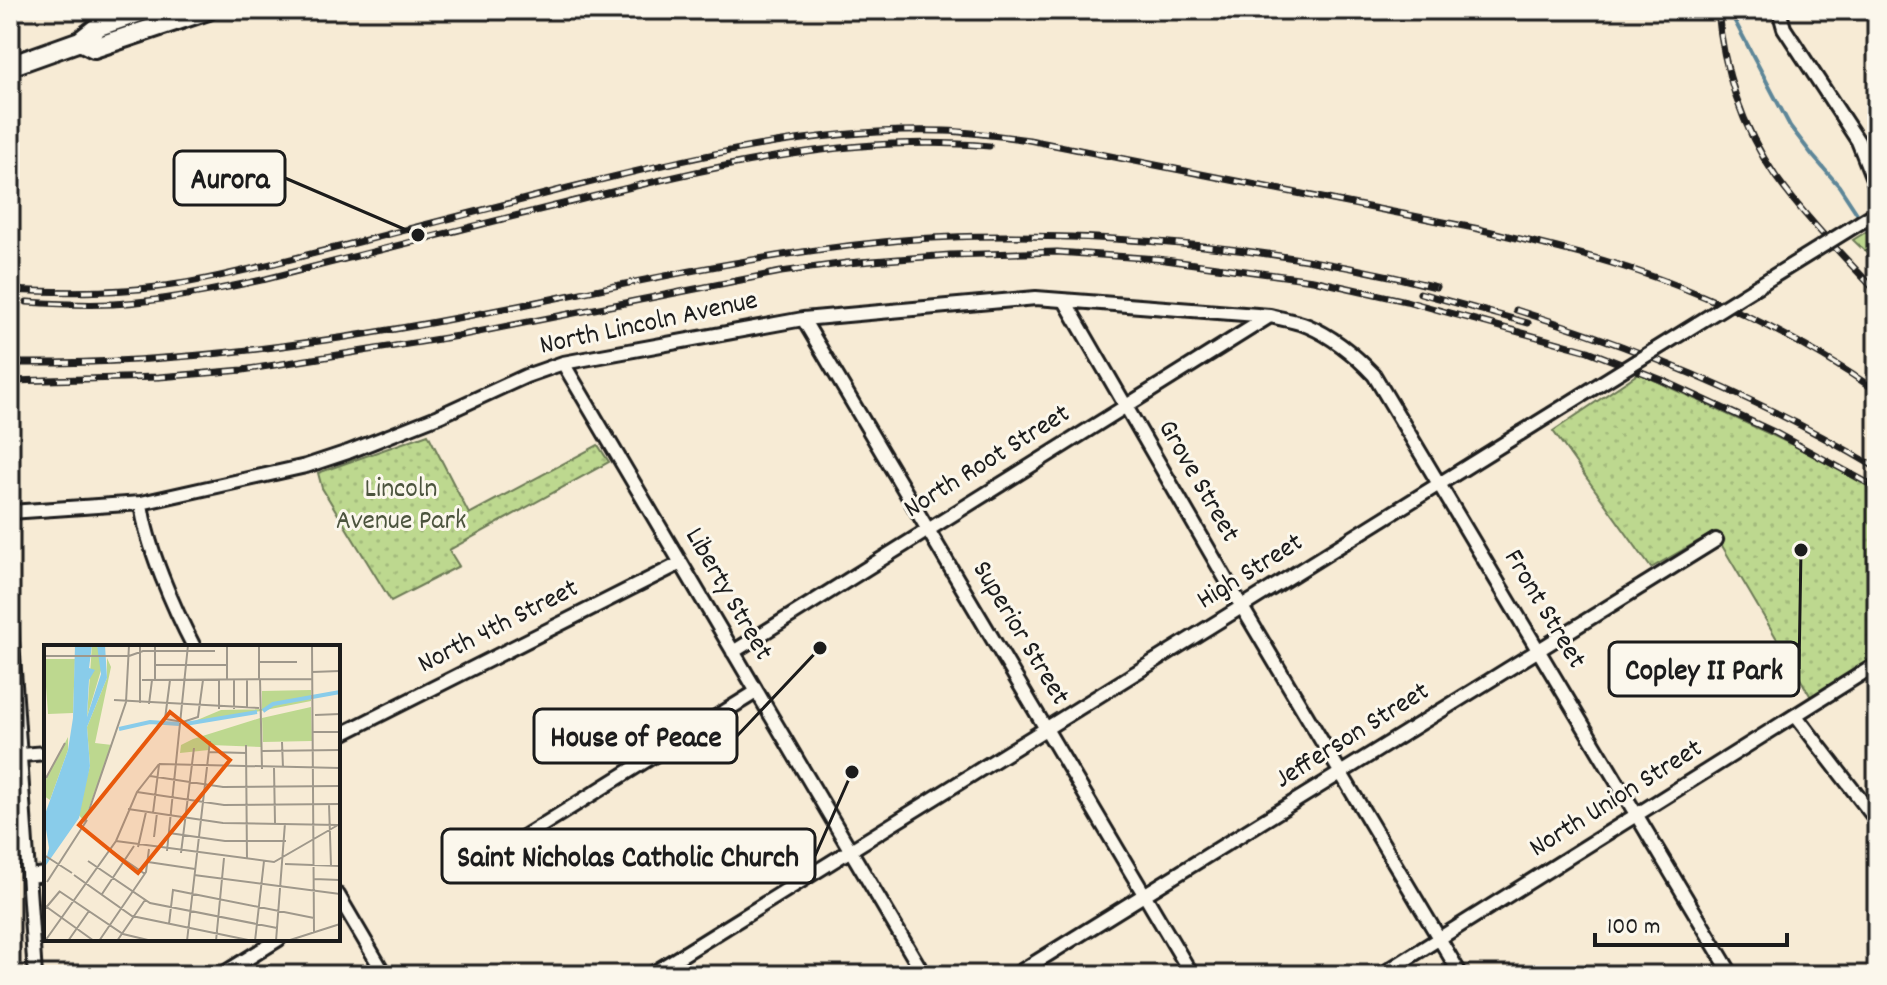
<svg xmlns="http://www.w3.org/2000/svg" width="1887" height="985" viewBox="0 0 1887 985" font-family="Dekko,sans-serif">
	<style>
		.forest { fill: url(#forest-firs); stroke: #6c7a56; stroke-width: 2 }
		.park { fill: url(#park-dots); stroke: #6c7a56; stroke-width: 2 }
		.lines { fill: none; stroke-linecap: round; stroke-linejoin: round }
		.stream { stroke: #5d8698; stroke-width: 4 }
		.street-casing { stroke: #1c1c1c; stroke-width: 18 }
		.secondary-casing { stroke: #1c1c1c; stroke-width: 24 }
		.street { stroke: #fbf7ec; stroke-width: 12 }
		.secondary { stroke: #fbf7ec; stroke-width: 18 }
		.rail-casing { stroke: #1c1c1c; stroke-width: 7 }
		.rail { stroke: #fbf7ec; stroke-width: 4; stroke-dasharray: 12; stroke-linecap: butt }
		.street-bridge-casing { stroke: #1c1c1c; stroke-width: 18; stroke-linecap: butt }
		.street-bridge { stroke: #fbf7ec; stroke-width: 12 }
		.labels { text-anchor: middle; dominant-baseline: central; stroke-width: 6; stroke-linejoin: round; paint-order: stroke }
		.street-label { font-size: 28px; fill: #1c1c1c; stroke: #fbf7ec }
		.park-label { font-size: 28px; fill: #4c543e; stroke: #fbf7ec }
		.inset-river { fill: none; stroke: #89ccea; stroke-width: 4 }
		.inset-road { fill: none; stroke: #9f988b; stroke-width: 2 }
		.view { fill: #e8590c; fill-opacity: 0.15; stroke: #e8590c; stroke-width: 4 }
		.inset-edge { fill: none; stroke: #1c1c1c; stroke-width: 4 }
		.leader { fill: none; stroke: #1c1c1c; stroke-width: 3 }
		.callout-dot { fill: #1c1c1c; stroke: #fbf7ec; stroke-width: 3 }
		.callout { fill: #fbf7ec; stroke: #1c1c1c; stroke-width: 3 }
		.callout-label { font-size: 30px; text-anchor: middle; font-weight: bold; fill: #1c1c1c }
	</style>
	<defs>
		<pattern id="forest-firs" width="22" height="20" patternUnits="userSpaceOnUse" patternTransform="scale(2)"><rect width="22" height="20" fill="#bdd88f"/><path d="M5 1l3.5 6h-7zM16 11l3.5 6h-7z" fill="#a2b97b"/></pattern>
		<pattern id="park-dots" width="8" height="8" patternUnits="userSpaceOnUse" patternTransform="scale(2)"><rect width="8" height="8" fill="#bdd88f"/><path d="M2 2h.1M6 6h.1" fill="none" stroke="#a2b97b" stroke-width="1.8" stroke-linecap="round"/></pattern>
	</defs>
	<rect width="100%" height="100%" fill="#f7ebd5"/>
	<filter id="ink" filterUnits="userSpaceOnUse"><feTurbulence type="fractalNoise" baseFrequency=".0125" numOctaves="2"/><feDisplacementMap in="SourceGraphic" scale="16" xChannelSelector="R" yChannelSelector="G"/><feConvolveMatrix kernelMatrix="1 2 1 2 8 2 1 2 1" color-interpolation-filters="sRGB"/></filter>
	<g filter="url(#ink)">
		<!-- forest -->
		<path class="forest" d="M 1877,225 L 1877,263 L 1853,240 Z"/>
		<!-- park -->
		<path class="park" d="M 1639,373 L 1793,445 L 1877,491 L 1877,675 L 1867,663 L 1811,697 L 1714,532 L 1651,568 L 1553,431 Z
			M 428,434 L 469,514 L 598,445 L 609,462 L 449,550 L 459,566 L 391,601 L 322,488 L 318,473 Z"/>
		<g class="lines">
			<!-- stream -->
			<path class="stream" d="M 1729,10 L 1790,126 L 1813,156 L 1839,186 L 1877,244"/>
			<defs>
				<path id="street" d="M 1779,10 L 1784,28 L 1858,141 L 1877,189
					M 1065,301 L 1242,607 L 1461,975
					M 803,319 L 1192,975
					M 563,363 L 924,975
					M 141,503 C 146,545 174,609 194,647
					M 10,512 L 141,503 L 306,466 L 348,452 L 439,416 L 526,376 L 563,363 L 803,319 L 1036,298 L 1270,316 C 1282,319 1296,321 1308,326 C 1334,337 1355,355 1374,375 L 1732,975
					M 10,612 L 35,975
					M 733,652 L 1270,316
					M 1796,716 L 1877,821
					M 338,736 L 681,563
					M 10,756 L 46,753
					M 493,856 L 756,692
					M 28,876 L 46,874
					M 338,895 L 385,975
					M 221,975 L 279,939
					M 650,975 L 1521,433
					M 1015,975 L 1716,540
					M 1381,975 L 1877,664"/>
				<path id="secondary" d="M 80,41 L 94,48 L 208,10
					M 10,66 L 80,41 L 99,26 L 146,10"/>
			</defs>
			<!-- street casing -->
			<use href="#street" class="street-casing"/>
			<!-- secondary casing -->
			<use href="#secondary" class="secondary-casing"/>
			<!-- street -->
			<use href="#street" class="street"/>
			<!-- secondary -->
			<use href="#secondary" class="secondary"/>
			<defs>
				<path id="rail" d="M 1718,10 C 1723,69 1742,128 1776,177 C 1804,216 1844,257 1877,292
					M 10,290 C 66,293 124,293 179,284 C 233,275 286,260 339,247 C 415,228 491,208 568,188 C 691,157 817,127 944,131 C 973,132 1001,136 1029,140 L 1479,229 C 1524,240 1570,250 1615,264 C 1708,293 1797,336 1877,391
					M 1420,293 L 1528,323
					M 27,302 C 56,304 85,305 113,304 C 165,301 215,290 266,279 C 367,253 469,227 571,202 C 707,168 847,133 989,146
					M 1516,310 C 1642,349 1764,400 1877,468
					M 10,363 C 174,365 338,342 498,310 C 626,284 753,255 883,242 C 960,234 1037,235 1114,239 C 1223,245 1330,260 1436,287
					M 10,381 L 159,377 L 243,370 L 458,336 L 781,272 L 847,263 L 950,255 L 1057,252 L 1158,259 L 1313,280 L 1406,301 L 1588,351 L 1662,380 L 1774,432 L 1877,488"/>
			</defs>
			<!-- rail casing -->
			<use href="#rail" class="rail-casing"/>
			<!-- rail -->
			<use href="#rail" class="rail"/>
			<defs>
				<path id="street-bridge" d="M 1521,433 L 1877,212"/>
			</defs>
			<!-- street-bridge casing -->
			<use href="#street-bridge" class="street-bridge-casing"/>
			<!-- street-bridge -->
			<use href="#street-bridge" class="street-bridge"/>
		</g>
	</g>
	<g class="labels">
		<!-- street labels -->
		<g class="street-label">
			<text transform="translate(649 325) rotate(-12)">North Lincoln Avenue</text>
			<text transform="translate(988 463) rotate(-32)">North Root Street</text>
			<text transform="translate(1197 482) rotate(60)">Grove Street</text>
			<text transform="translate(1251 573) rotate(-32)">High Street</text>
			<text transform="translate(727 595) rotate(60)">Liberty Street</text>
			<text transform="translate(1543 610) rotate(59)">Front Street</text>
			<text transform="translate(499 628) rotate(-27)">North 4th Street</text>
			<text transform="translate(1019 634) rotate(59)">Superior Street</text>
			<text transform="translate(1353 737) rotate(-32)">Jefferson Street</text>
			<text transform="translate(1617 800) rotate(-32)">North Union Street</text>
		</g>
		<!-- park labels -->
		<g class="park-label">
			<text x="401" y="491">Lincoln<tspan x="401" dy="32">Avenue Park</tspan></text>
		</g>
	</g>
	<!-- overview -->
	<g transform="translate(44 645)">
		<rect width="296" height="296" fill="#f7ebd5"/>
		<path d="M 267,45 L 267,56 L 139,81 L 177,65 L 218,64 L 218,46 Z" fill="#bdd88f"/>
		<path d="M 48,0 L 55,3 L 58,22 L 43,72 ZM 63,13 L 67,22 L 51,98 L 68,100 L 40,176 L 33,168 L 46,121 L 43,82 L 63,33 ZM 0,14 L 31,14 L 29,68 L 4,69 ZM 267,62 L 268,96 L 219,97 L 218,73 ZM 216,73 L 218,102 L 166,100 L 165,105 L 136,108 L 137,100 L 149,94 ZM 24,92 L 24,105 L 6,155 L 0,151 L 0,138 Z" fill="#bdd88f"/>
		<path d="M 31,0 L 48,0 L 45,23 L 51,25 L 45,35 L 43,72 L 57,29 L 53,0 L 61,0 L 63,33 L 43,82 L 46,121 L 35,173 L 0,223 L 5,203 L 0,172 L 24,105 L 29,73 Z" fill="#89ccea"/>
		<path class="inset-river" d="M 219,66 L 229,59 L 296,47M 141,79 L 213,67M 75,84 L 106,77 L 135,79"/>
		<path class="inset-road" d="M 96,0 L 96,58M 183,0 L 183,35M 268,0 L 270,287M 0,11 L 85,11M 85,11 L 99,6 L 171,6M 214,17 L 253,17M 111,20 L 183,20M 268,27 L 296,26M 203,34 L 203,63M 215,34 L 215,0M 216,34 L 218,124M 98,35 L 269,34M 111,35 L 111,0M 126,35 L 121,74 L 139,77 L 154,72 L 159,35M 175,35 L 175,64M 190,35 L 190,64M 0,51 L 0,94M 70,55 L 215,63M 105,59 L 108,35M 271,70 L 296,69M 269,87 L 296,87M 238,97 L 239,123M 202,100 L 203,215M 218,106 L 296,105M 165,107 L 202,108M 115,119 L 296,123M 230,123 L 231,178M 106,131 L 179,142 L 296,141M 2,133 L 21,98M 93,147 L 180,160 L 296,159M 285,159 L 287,221M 84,164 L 179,178 L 294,180M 109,168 L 115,120M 41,177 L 82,57 L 85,0M 125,188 L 181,196 L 242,196M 110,192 L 113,168M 72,196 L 230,217 L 294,180M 94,202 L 102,167M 66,205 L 101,229M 123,206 L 144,0M 137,208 L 150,103M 0,210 L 28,228M 44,216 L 106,258 L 233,283M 104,217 L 151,224M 241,219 L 296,221M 30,230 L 88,271 L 209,296M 150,230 L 296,249M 270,234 L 296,235M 3,237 L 43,175M 15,246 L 79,289 L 108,296M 58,249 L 90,201M 0,260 L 50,296M 0,265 L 16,246M 125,279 L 129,245 L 270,273M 1,296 L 72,196 L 93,147 L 115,119M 24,296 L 45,266M 55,296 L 102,227 L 105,204M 73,296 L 101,255M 143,296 L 166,96M 172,296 L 180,213M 211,296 L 220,216M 232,296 L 241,178M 243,296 L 296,279"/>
		<path class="view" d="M 126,67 L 186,115 L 94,228 L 35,180 Z"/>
		<rect width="296" height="296" class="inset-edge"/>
	</g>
	<!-- callouts -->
	<path class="leader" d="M418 235L285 178M1801 550L1799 669M820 648L737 736M852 772L815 856"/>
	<g class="callout-dot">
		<circle cx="418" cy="235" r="8"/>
		<circle cx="1801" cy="550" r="8"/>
		<circle cx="820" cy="648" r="8"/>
		<circle cx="852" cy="772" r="8"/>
	</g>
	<g class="callout">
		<rect x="174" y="151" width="111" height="54" rx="8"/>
		<rect x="1609" y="642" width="190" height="54" rx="8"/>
		<rect x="534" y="709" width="203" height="54" rx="8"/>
		<rect x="442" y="829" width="373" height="54" rx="8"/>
	</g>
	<g class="callout-label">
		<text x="230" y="188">Aurora</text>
		<text x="1704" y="679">Copley II Park</text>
		<text x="636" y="746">House of Peace</text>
		<text x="628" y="866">Saint Nicholas Catholic Church</text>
	</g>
	<!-- margin -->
	<rect width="1887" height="985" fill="none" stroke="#fbf7ec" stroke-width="40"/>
	<rect x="20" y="20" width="1847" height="945" fill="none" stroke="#1c1c1c" stroke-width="3" filter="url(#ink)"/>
	<!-- scale -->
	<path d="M1595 933v12h192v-12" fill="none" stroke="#1c1c1c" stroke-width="4"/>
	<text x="1607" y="933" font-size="24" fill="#1c1c1c" stroke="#fbf7ec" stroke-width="6" paint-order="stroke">100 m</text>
</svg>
